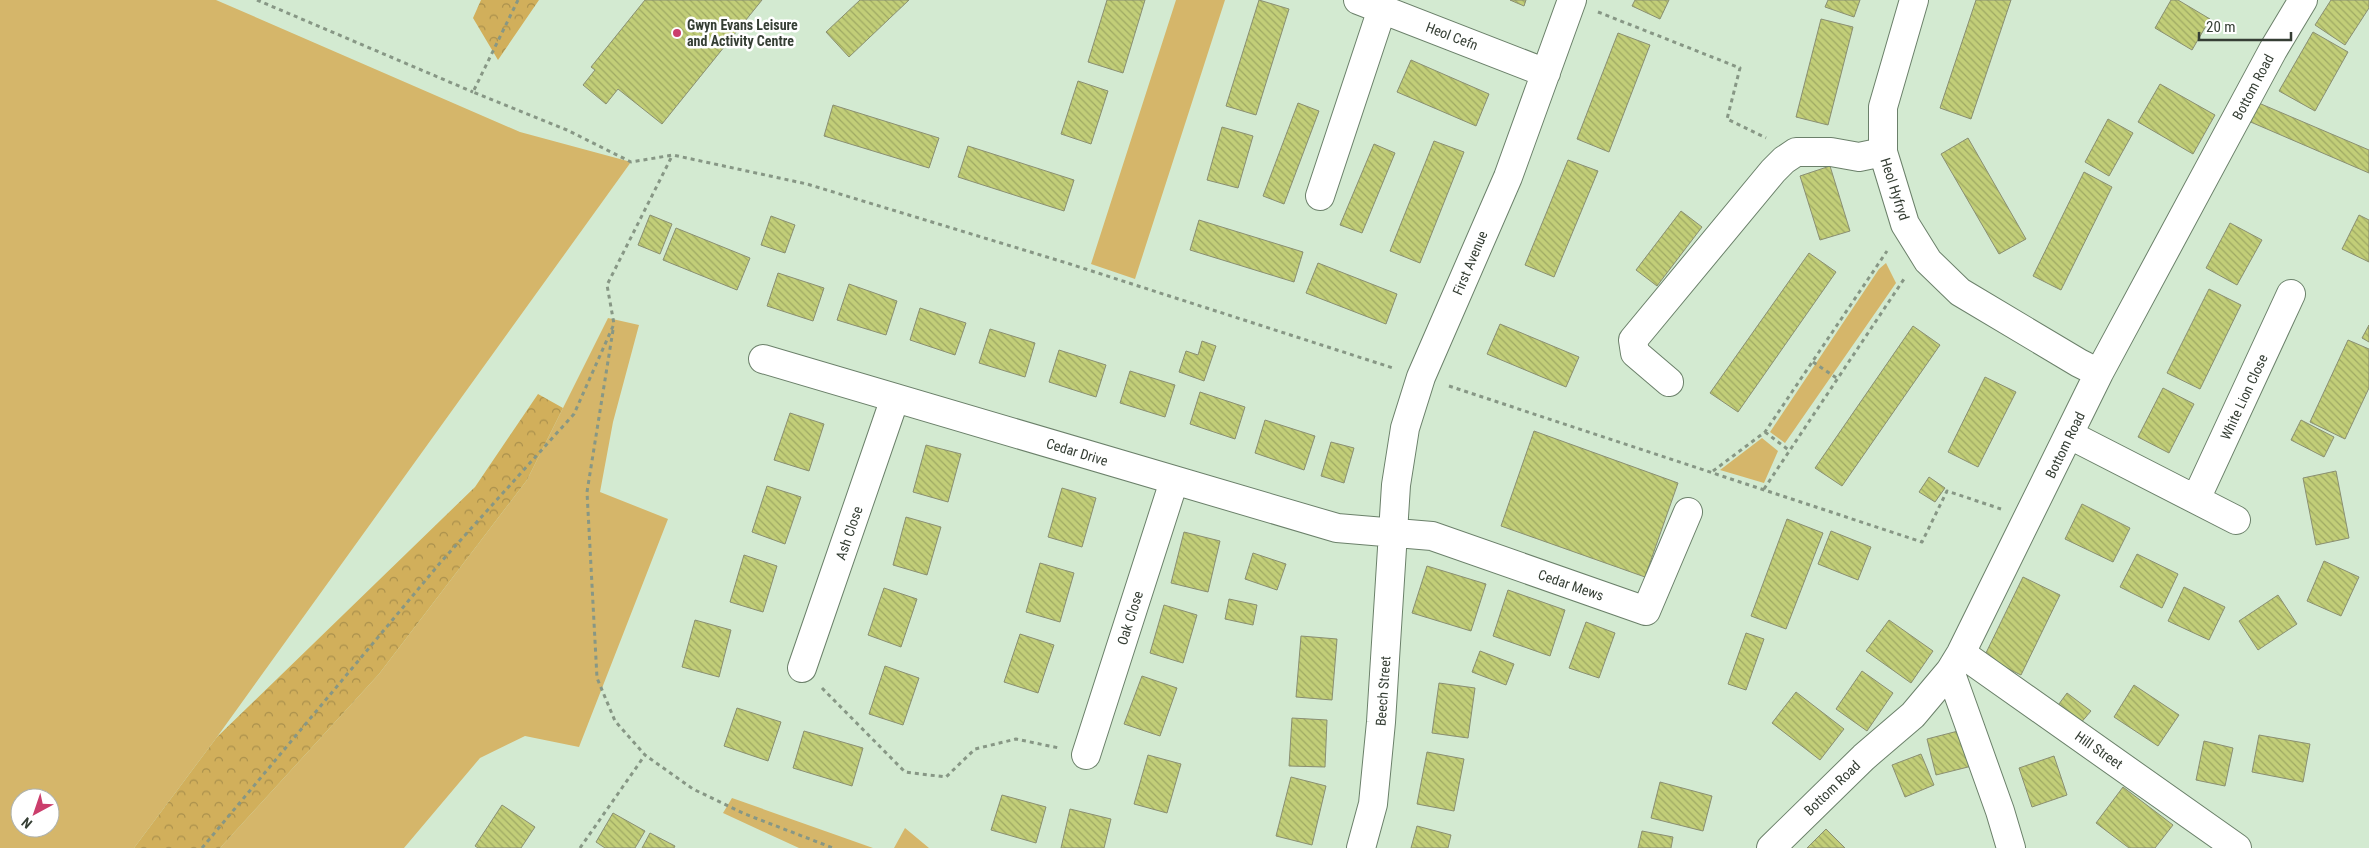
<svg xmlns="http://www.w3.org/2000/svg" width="2369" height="848" viewBox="0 0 2369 848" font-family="'Roboto Condensed',sans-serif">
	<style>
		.green { fill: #d5b66a; fill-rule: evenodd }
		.forest { fill: url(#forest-crowns) }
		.building { fill: url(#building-back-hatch); stroke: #8a8f72 }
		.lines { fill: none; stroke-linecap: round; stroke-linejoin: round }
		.minor-casing { stroke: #6b806a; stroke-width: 30 }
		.path { stroke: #879785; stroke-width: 3; stroke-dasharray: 4 4; stroke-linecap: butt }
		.minor { stroke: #fff; stroke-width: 28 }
		.poi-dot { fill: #cb3e6c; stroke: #fff; stroke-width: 2 }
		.labels { text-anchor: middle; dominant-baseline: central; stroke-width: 5; stroke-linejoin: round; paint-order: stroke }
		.poi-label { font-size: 14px; font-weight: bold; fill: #353e34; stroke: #fff; text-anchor: start }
		.street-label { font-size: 14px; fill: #353e34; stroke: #fff }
	</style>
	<defs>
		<pattern id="forest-crowns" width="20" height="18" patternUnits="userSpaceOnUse" patternTransform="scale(1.25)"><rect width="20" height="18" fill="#d1af5b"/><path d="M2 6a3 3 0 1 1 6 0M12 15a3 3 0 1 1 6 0" fill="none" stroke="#aa904c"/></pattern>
		<pattern id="building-back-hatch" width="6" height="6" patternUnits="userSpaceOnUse" patternTransform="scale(1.25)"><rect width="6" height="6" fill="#c2ce78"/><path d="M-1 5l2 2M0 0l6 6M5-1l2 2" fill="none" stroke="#9ea963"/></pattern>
	</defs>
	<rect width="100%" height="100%" fill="#d3ead1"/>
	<!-- green -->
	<path class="green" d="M 0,0 L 216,0 L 520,132 L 631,162 L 217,737 L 134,848 L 0,848 ZM 20,798 L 50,798 L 50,828 L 20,828 Z
		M 1176,0 L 1225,0 L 1135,279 L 1091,264 Z
		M 1886,263 L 1896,283 L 1785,443 L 1770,432 L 1879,269 Z
		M 608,318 L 639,325 L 613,422 L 600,492 L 668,519 L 579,747 L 525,736 L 480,758 L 404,848 L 220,848 L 379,674 L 527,480 Z
		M 1762,438 L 1778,451 L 1764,483 L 1720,470 Z
		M 732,798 L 873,848 L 799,848 L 723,813 Z
		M 905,828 L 929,848 L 894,848 Z"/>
	<!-- forest -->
	<path class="forest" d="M 481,0 L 539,0 L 498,60 L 473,18 Z
		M 538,394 L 563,408 L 527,480 L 379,674 L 220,848 L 134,848 L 217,737 L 475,487 Z"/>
	<!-- building -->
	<path class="building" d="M 645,0 L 762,0 L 662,124 L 618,89 L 606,104 L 583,85 L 595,70 L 591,67 Z
		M 860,0 L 909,0 L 849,57 L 826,32 Z
		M 1107,0 L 1145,0 L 1123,73 L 1088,62 Z
		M 1259,0 L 1289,9 L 1256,115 L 1226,106 Z
		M 1510,0 L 1526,0 L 1524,6 Z
		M 1635,0 L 1669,0 L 1660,19 L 1632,6 Z
		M 1828,0 L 1860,0 L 1854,17 L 1825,7 Z
		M 1976,0 L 2011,0 L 1971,119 L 1940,108 Z
		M 2171,0 L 2178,0 L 2210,19 L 2192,50 L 2155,28 Z
		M 2331,0 L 2369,0 L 2369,8 L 2345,45 L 2315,25 Z
		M 1821,19 L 1853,27 L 1828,125 L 1796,117 Z
		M 2313,32 L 2348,52 L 2315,111 L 2279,91 Z
		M 1618,33 L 1650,45 L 1609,152 L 1577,139 Z
		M 1411,60 L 1489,94 L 1476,126 L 1397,92 Z
		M 1078,81 L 1108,91 L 1091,144 L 1061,134 Z
		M 2160,84 L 2215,115 L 2193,154 L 2138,122 Z
		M 2254,101 L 2369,150 L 2369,173 L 2246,120 Z
		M 1298,103 L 1319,111 L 1284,204 L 1263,196 Z
		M 833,105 L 939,138 L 929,168 L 824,136 Z
		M 2108,119 L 2133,133 L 2109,176 L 2085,162 Z
		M 1222,127 L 1253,136 L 1238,188 L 1207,180 Z
		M 1968,138 L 2026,239 L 1999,254 L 1941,154 Z
		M 1434,141 L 1464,152 L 1420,263 L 1390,251 Z
		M 1374,144 L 1395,153 L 1362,233 L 1340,225 Z
		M 968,146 L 1074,180 L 1064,211 L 958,177 Z
		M 1568,160 L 1598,171 L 1554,277 L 1525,265 Z
		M 1830,166 L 1850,231 L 1820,240 L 1800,176 Z
		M 2084,172 L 2112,187 L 2061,290 L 2033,276 Z
		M 1681,211 L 1702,227 L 1657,286 L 1636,270 Z
		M 650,215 L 672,224 L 660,254 L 638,245 Z
		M 2359,215 L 2369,220 L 2369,262 L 2342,249 Z
		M 771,216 L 795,225 L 785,253 L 761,245 Z
		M 1199,220 L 1303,252 L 1294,282 L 1190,250 Z
		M 2230,223 L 2262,240 L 2237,285 L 2206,268 Z
		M 676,228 L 750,258 L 737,290 L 663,260 Z
		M 1809,253 L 1836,272 L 1738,412 L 1710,393 Z
		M 1318,263 L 1397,294 L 1386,324 L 1306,293 Z
		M 778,273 L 824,288 L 813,321 L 767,306 Z
		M 849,284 L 897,301 L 886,335 L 837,320 Z
		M 2209,289 L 2241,305 L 2200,389 L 2167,373 Z
		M 920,308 L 966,323 L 955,355 L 910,340 Z
		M 1500,324 L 1579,357 L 1566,387 L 1487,354 Z
		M 2369,325 L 2369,342 L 2362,338 Z
		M 1913,326 L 1940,345 L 1842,486 L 1815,468 Z
		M 990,329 L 1035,343 L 1025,377 L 979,363 Z
		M 2348,340 L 2369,349 L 2369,388 L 2345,439 L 2310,422 Z
		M 1202,341 L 1216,346 L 1204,381 L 1179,372 L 1186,351 L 1198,355 Z
		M 1059,350 L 1106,365 L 1096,397 L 1049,382 Z
		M 1130,371 L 1175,385 L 1165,417 L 1120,403 Z
		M 1985,377 L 2016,392 L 1978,467 L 1948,452 Z
		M 2163,388 L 2194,404 L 2169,453 L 2138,437 Z
		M 1200,392 L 1245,407 L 1235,439 L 1190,424 Z
		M 790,413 L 824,424 L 809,471 L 774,460 Z
		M 1265,420 L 1315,436 L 1304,470 L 1255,453 Z
		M 2301,420 L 2334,437 L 2324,457 L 2291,440 Z
		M 1534,431 L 1678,483 L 1645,577 L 1501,526 Z
		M 1331,442 L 1354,448 L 1344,483 L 1321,476 Z
		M 926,445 L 961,454 L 948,502 L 913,492 Z
		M 2336,471 L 2349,538 L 2316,545 L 2303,478 Z
		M 1929,477 L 1945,488 L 1935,502 L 1919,492 Z
		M 767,486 L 801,497 L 785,544 L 752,532 Z
		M 1062,488 L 1096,498 L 1082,547 L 1048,537 Z
		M 2082,504 L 2130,528 L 2113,562 L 2065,539 Z
		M 906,517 L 941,527 L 927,575 L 893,565 Z
		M 1787,519 L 1823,533 L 1786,629 L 1751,616 Z
		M 1831,531 L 1871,547 L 1858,580 L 1818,564 Z
		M 1184,532 L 1220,541 L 1208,592 L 1171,583 Z
		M 1253,553 L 1286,564 L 1277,590 L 1245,579 Z
		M 2137,554 L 2178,574 L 2162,608 L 2120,587 Z
		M 744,555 L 777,566 L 763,612 L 730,602 Z
		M 2324,561 L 2359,577 L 2341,616 L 2307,601 Z
		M 1040,563 L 1074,573 L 1060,622 L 1026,612 Z
		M 1427,566 L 1486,584 L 1471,631 L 1412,613 Z
		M 2023,577 L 2060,595 L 2021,675 L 1984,657 Z
		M 2184,587 L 2225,607 L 2209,640 L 2168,621 Z
		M 884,588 L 917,599 L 901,647 L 868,635 Z
		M 1508,590 L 1565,610 L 1550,656 L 1493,636 Z
		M 2278,595 L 2297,624 L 2258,650 L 2239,621 Z
		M 1229,599 L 1257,605 L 1253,625 L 1225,619 Z
		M 1164,605 L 1197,615 L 1183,663 L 1150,653 Z
		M 695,620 L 731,630 L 719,677 L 682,667 Z
		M 1889,620 L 1933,651 L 1911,683 L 1866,651 Z
		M 1586,622 L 1615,633 L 1599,678 L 1569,668 Z
		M 1746,633 L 1764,639 L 1746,690 L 1728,684 Z
		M 1020,634 L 1054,645 L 1038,693 L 1004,682 Z
		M 1301,636 L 1337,639 L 1332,700 L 1296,697 Z
		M 1480,651 L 1514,664 L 1506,685 L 1472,672 Z
		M 885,666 L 919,678 L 903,725 L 869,714 Z
		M 1862,671 L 1893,693 L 1867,731 L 1836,709 Z
		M 1142,676 L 1177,688 L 1160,736 L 1124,724 Z
		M 1439,683 L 1475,688 L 1468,738 L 1432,733 Z
		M 2134,685 L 2179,715 L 2158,746 L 2114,717 Z
		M 1796,692 L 1844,729 L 1820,760 L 1772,723 Z
		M 2067,693 L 2091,711 L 2079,725 L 2056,708 Z
		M 737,708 L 781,722 L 768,761 L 724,746 Z
		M 1292,718 L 1327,720 L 1325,767 L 1289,766 Z
		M 1962,730 L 1972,766 L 1936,775 L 1927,739 Z
		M 804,731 L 863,748 L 852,786 L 793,768 Z
		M 2259,735 L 2310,744 L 2303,782 L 2252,772 Z
		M 2204,741 L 2233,748 L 2225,786 L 2196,780 Z
		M 1427,752 L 1464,759 L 1454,811 L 1417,804 Z
		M 1921,754 L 1934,785 L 1905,797 L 1892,765 Z
		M 1148,755 L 1181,764 L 1167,813 L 1134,804 Z
		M 2054,756 L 2067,795 L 2032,807 L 2019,768 Z
		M 1291,777 L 1326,786 L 1312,845 L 1276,836 Z
		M 1660,782 L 1712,796 L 1703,831 L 1651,818 Z
		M 2123,787 L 2173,825 L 2155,848 L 2129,848 L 2096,823 Z
		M 1002,795 L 1046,807 L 1036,843 L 991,830 Z
		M 502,805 L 535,827 L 521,848 L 478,848 L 475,846 Z
		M 1070,809 L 1111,819 L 1104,848 L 1061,848 Z
		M 613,813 L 645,831 L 635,848 L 605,848 L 596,842 Z
		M 1417,826 L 1451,835 L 1448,848 L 1411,848 Z
		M 1826,829 L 1845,848 L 1807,848 Z
		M 1642,831 L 1673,837 L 1671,848 L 1638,848 Z
		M 650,833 L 675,846 L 674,848 L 642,848 Z"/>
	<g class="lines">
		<defs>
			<path id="minor" d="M 1358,0 L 1546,73
				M 1914,0 L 1883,107 L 1883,152 L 1905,224 L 1928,261 L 1960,292 L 2079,363 L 2099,373
				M 1320,196 L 1382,9
				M 763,359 L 1337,528 L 1432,536 L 1646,611 L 1688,512
				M 1669,382 L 1635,353 L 1633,340 L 1773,171 L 1784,160 L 1796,152 L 1831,152 L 1859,157 L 1883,152
				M 2070,435 L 2236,520
				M 2196,499 L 2291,294
				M 1961,653 L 2237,848
				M 802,668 L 895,398
				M 1950,671 L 2000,811 L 2011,848
				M 1086,755 L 1174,481
				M 1361,848 L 1373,804 L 1381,722 L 1396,485 L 1405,428 L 1421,377 L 1508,177 L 1572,0
				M 1771,848 L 1864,757 L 1913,715 L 1950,671 L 1961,653 L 2099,373 L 2273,50 L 2303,0"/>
		</defs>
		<!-- minor casing -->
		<use href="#minor" class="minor-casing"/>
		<!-- path -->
		<path class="path" d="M 257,0 L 473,92
			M 518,0 L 473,92 L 567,130 L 631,162 L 673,155 L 807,184 L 1070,264 L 1393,368
			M 1598,12 L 1740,68 L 1727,119 L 1766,138
			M 613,330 L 587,492 L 597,678 L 615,721 L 645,755 L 693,789 L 745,814 L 833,848
			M 1813,362 L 1838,379
			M 1449,386 L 1922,542 L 1947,491 L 2001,509
			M 1765,432 L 1790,451
			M 1713,471 L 1765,432 L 1887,251
			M 1764,489 L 1904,279
			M 822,688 L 905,772 L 946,777 L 975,749 L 1016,739 L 1059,748
			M 202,848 L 440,563 L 574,414 L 614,324 L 607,285 L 672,156
			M 580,848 L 645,755"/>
		<!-- minor -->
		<use href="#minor" class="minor"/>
	</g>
	<!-- markers -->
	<circle class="poi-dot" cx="677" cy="33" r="5"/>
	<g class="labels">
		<!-- poi labels -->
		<g class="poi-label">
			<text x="687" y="25">Gwyn Evans Leisure<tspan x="687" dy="16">and Activity Centre</tspan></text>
		</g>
		<!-- street labels -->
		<g class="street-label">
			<text transform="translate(1452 36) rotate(21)">Heol Cefn</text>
			<text transform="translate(2253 87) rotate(-62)">Bottom Road</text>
			<text transform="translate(1895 189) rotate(72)">Heol Hyfryd</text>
			<text transform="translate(1470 263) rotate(-67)">First Avenue</text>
			<text transform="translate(2244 397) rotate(-65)">White Lion Close</text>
			<text transform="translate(2065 445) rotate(-64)">Bottom Road</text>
			<text transform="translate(1077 452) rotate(17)">Cedar Drive</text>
			<text transform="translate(849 533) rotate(-71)">Ash Close</text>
			<text transform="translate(1571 585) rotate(19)">Cedar Mews</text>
			<text transform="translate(1130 618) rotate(-72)">Oak Close</text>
			<text transform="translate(1383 691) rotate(-86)">Beech Street</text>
			<text transform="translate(2099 750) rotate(35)">Hill Street</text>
			<text transform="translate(1832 788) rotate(-44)">Bottom Road</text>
		</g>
	</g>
	<!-- north arrow -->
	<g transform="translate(35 813) rotate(220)"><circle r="24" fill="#ffffff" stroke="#aeb2ae"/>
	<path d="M0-4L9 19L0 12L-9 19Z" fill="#cb3e6c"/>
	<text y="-8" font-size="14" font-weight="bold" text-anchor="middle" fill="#353e34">N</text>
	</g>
	<!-- scale -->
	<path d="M2199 32v8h92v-8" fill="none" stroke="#353e34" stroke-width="2.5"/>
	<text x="2206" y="32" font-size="15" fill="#353e34" stroke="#ffffff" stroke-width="4" paint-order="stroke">20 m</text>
</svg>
